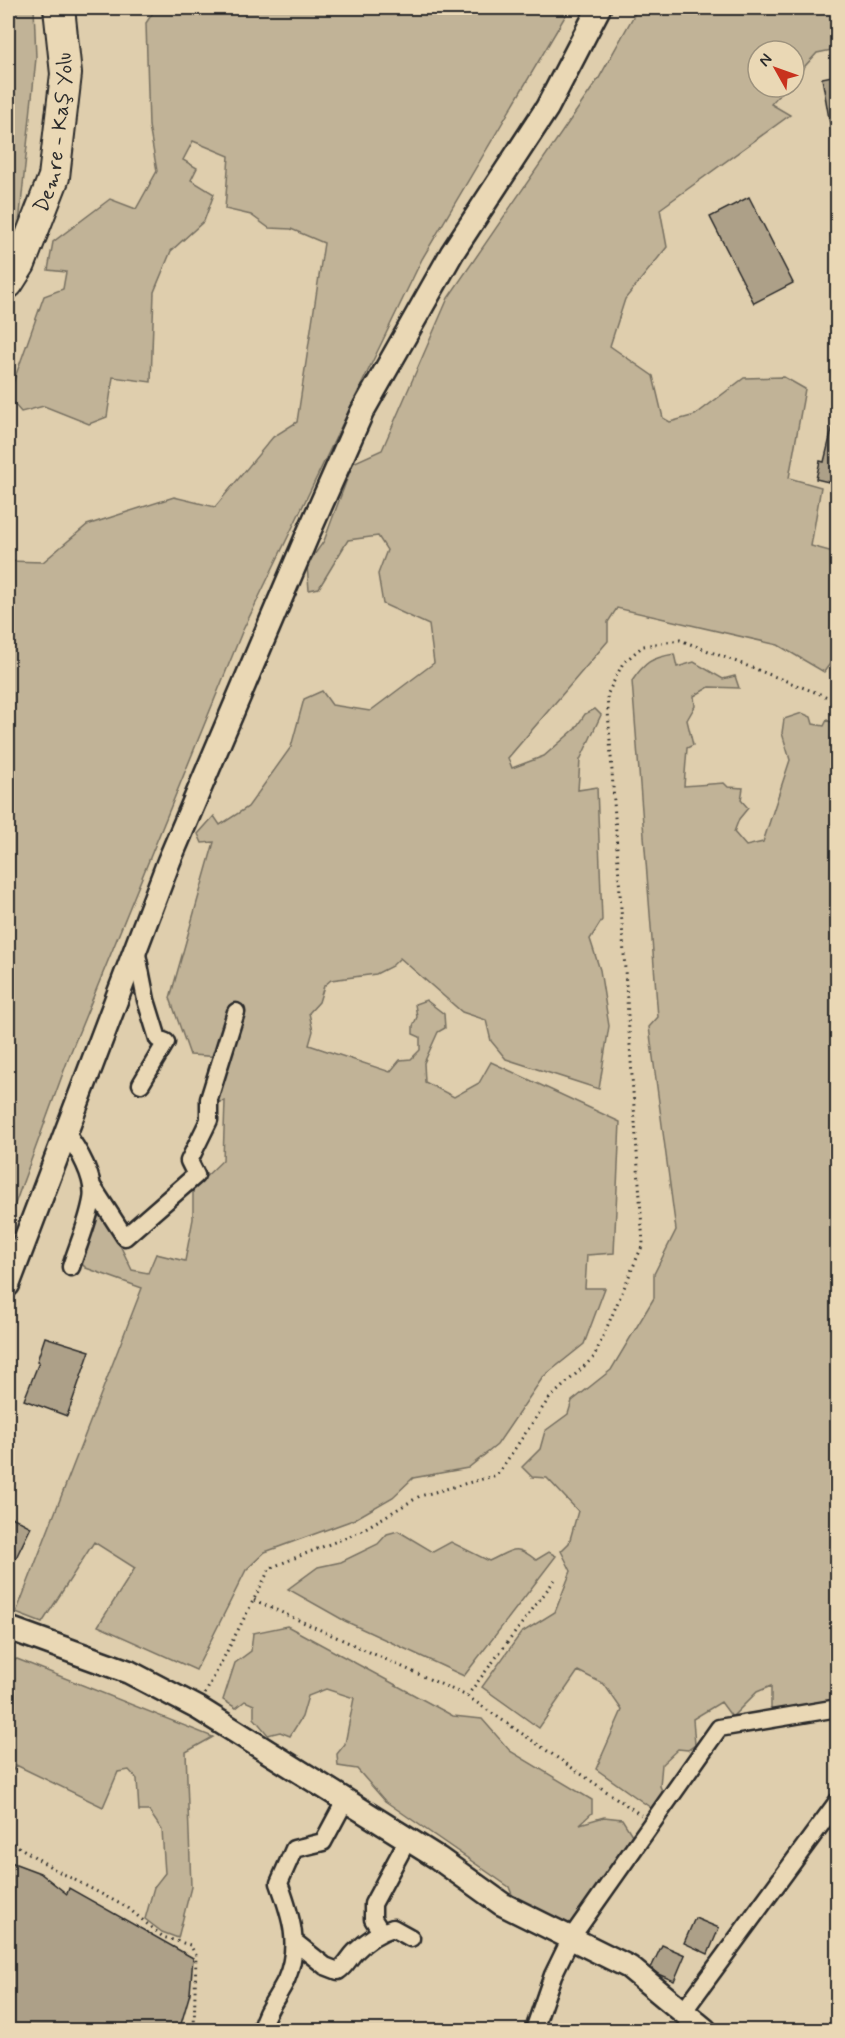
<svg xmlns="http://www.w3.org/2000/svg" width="845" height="2038" viewBox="0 0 845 2038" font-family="Mynerve,sans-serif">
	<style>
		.green { fill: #c1b397; stroke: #766f61; stroke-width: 1.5 }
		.building { fill: #ada088; stroke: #2b2b2b; stroke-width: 1.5 }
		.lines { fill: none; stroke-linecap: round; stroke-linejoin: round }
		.street-casing { stroke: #2b2b2b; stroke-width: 21 }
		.secondary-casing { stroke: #2b2b2b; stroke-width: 27 }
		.highway-casing { stroke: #2b2b2b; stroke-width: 34 }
		.path { stroke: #2b2b2b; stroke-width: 3; stroke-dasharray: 1.5 4.5; stroke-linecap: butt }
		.street { stroke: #ead8b5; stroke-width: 16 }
		.secondary { stroke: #ead8b5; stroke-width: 22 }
		.highway { stroke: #ead8b5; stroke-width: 30 }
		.labels { text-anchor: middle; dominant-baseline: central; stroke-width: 4.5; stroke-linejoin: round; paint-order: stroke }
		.street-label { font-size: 21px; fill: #2b2b2b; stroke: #ead8b5 }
	</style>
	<rect width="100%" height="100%" fill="#dfcead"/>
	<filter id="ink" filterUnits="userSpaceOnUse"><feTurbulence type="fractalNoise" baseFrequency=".0167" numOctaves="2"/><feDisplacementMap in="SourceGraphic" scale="12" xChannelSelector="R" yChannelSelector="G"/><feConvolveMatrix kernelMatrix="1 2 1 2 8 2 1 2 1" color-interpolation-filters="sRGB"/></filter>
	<g filter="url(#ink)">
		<!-- green -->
		<path class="green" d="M 8,8 L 34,8 L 36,58 L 19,224 L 8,252 Z
			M 156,8 L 570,8 L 422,259 L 242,632 L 70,1054 L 8,1223 L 8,561 L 43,562 L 87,525 L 174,497 L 215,507 L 273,437 L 297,422 L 324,243 L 291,229 L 269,228 L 251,215 L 225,209 L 229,156 L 193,141 L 183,160 L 197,168 L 191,180 L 214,194 L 204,221 L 171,251 L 154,292 L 151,382 L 113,377 L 107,417 L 89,424 L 44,406 L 21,412 L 8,397 L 44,296 L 63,289 L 66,272 L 48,270 L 53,242 L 110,199 L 136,209 L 157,171 L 149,126 L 146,23 Z
			M 638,8 L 646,8 L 653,11 L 656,8 L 837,8 L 837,49 L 817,53 L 794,78 L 794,51 L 758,51 L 758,87 L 786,87 L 771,104 L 790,115 L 660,209 L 667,247 L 625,299 L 610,346 L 653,376 L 663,418 L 670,422 L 695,415 L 744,378 L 784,377 L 805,389 L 789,478 L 821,487 L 811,546 L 837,553 L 837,654 L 824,672 L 778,645 L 617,608 L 608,622 L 608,641 L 508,758 L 512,768 L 544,756 L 575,729 L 585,714 L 595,709 L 601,715 L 580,760 L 578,790 L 597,787 L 602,920 L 590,939 L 600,970 L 609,1026 L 599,1089 L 506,1059 L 491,1041 L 486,1020 L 462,1012 L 400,958 L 392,966 L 376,974 L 331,980 L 324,986 L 319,1002 L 309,1013 L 313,1031 L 309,1045 L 390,1072 L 400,1060 L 411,1059 L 420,1050 L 420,1037 L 413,1034 L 413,1026 L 417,1017 L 415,1004 L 426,1000 L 444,1014 L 445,1028 L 438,1032 L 424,1063 L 425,1082 L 454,1097 L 479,1083 L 491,1062 L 620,1122 L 614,1253 L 587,1255 L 585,1288 L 605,1288 L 584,1344 L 543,1377 L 497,1445 L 468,1468 L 413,1478 L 393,1497 L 353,1520 L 265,1552 L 246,1570 L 196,1670 L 98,1626 L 135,1568 L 94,1542 L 42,1623 L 16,1613 L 142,1288 L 86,1268 L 80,1262 L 98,1210 L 104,1212 L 132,1270 L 148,1273 L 156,1254 L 185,1261 L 193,1219 L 193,1189 L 223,1160 L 225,1101 L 214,1103 L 224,1057 L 190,1055 L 170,998 L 214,842 L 202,843 L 198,834 L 214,816 L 220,825 L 248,807 L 291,747 L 304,699 L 322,691 L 332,705 L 370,711 L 434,663 L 429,625 L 383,604 L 378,574 L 387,550 L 378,536 L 348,540 L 319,588 L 309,590 L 307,565 L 324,541 L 353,463 L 382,450 L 448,298 L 599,78 Z
			M 674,654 L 677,667 L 694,662 L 723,679 L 735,676 L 739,688 L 709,687 L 694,696 L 695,706 L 687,720 L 693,745 L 687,748 L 684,786 L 724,783 L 728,787 L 743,788 L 741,800 L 748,808 L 739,819 L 734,832 L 746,846 L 763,842 L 790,760 L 782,733 L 784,719 L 802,713 L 811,717 L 813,724 L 824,726 L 827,720 L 837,725 L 837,1699 L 771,1710 L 771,1686 L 757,1692 L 732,1717 L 721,1702 L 693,1719 L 695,1745 L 688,1750 L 678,1749 L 662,1764 L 660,1786 L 664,1795 L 654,1810 L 596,1769 L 622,1710 L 604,1684 L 578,1671 L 539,1728 L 482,1687 L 521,1633 L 555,1612 L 571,1571 L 561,1551 L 569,1543 L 578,1511 L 547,1478 L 532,1477 L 522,1467 L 540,1449 L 545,1431 L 568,1414 L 572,1401 L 611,1370 L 654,1298 L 654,1274 L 676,1230 L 649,1027 L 658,1017 L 632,681 C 645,662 651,658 674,654 Z
			M 398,1531 L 433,1552 L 451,1542 L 489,1561 C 512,1551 514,1542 536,1560 L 549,1552 L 556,1556 L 464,1676 L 345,1621 L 288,1589 L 318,1567 L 341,1562 L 378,1544 L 387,1534 Z
			M 287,1626 L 453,1716 L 482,1719 L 510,1751 L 592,1800 L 592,1813 L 580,1824 L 604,1817 L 622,1819 L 632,1835 L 570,1926 L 515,1902 L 509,1887 L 385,1801 L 357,1769 L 338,1766 L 337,1754 L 345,1744 L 354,1698 L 326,1689 L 308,1696 L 302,1717 L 290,1736 L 280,1732 L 268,1735 L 254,1718 L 254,1705 L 245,1701 L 236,1708 L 223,1700 L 235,1663 L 251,1651 L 253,1633 Z
			M 17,1659 L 213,1737 L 186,1752 L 191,1887 L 178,1938 L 162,1932 L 145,1919 L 154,1887 L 165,1873 L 162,1830 L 149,1811 L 139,1811 L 137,1779 L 129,1770 L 118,1772 L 103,1807 L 16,1765 L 8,1779 L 8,1661 Z"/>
		<!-- building -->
		<path class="building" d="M 837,75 L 837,129 L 831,130 L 822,78 Z
			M 749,197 L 793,283 L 754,303 L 710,217 Z
			M 833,425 L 837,426 L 837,484 L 816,479 L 820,461 L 824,462 Z
			M 45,1337 L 90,1351 L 67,1416 L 24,1400 L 39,1362 L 37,1361 Z
			M 8,1515 L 31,1527 L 8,1574 Z
			M 8,1861 L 40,1873 L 67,1894 L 69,1888 L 193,1958 L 190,1993 L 179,2031 L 8,2031 Z
			M 695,1918 L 719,1928 L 708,1954 L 684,1943 Z
			M 662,1945 L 685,1955 L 674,1981 L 658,1974 L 651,1968 Z"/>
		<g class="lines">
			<defs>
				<path id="street" d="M 136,949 L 146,1000 L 158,1039 L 166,1042 L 141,1084
					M 65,1132 C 78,1148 96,1179 92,1200 C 88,1223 78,1245 71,1267
					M 92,1186 L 125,1237 L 196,1175 L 189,1161 L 209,1120 L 209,1099 L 236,1012
					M 381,1932 L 373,1919 L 373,1904 L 408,1839
					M 295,1942 L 325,1966 L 338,1971 C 346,1966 349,1958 355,1952 C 365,1942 379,1932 393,1928 L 411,1938
					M 683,2012 L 838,1801
					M 261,2030 C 265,2011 278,1997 286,1980 C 301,1945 291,1916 279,1883 L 294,1849 L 323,1842 L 345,1801
					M 534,2030 L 553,1975 L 571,1938 L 719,1728 L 838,1708"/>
				<path id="secondary" d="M 8,1285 L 169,861 L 308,534 L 362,412 L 452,253 L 547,108 L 599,8
					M 8,1628 L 129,1672 L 198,1708 L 438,1858 L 502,1904 L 629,1967 L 705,2030"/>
				<g id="highway">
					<path id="s1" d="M 8,283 L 20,264 L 54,177 L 66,74 L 59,8"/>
				</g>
			</defs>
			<!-- street casing -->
			<use href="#street" class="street-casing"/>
			<!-- secondary casing -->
			<use href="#secondary" class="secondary-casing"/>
			<!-- highway casing -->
			<use href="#highway" class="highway-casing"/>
			<!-- path -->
			<path class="path" d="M 254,1600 L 467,1696 L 641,1815
				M 205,1694 L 270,1568 L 357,1533 L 420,1496 L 497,1475 L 548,1400 L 594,1357 L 643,1244 L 607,695 L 623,663 L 643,646 L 680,640 L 838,701
				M 467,1696 L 557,1577
				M 8,1840 L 54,1869 L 128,1908 L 163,1937 L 190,1945 L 196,1955 L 194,2030"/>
			<!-- street -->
			<use href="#street" class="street"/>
			<!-- secondary -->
			<use href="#secondary" class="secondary"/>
			<!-- highway -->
			<use href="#highway" class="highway"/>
		</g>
	</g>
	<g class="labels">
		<!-- street labels -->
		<g class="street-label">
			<text stroke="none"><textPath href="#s1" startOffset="160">Demre - Kaş Yolu</textPath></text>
		</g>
	</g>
	<!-- margin -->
	<rect width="845" height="2038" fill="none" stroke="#ead8b5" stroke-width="30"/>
	<rect x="15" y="15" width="815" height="2008" fill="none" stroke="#2b2b2b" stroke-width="2" filter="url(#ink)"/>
	<!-- north arrow -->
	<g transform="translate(776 69) rotate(310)"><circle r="28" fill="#ead8b5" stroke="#9e937e" stroke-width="1.5"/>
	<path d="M0-4.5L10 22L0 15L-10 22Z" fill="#c8321e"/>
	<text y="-9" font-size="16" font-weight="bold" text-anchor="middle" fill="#2b2b2b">N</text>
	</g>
</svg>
